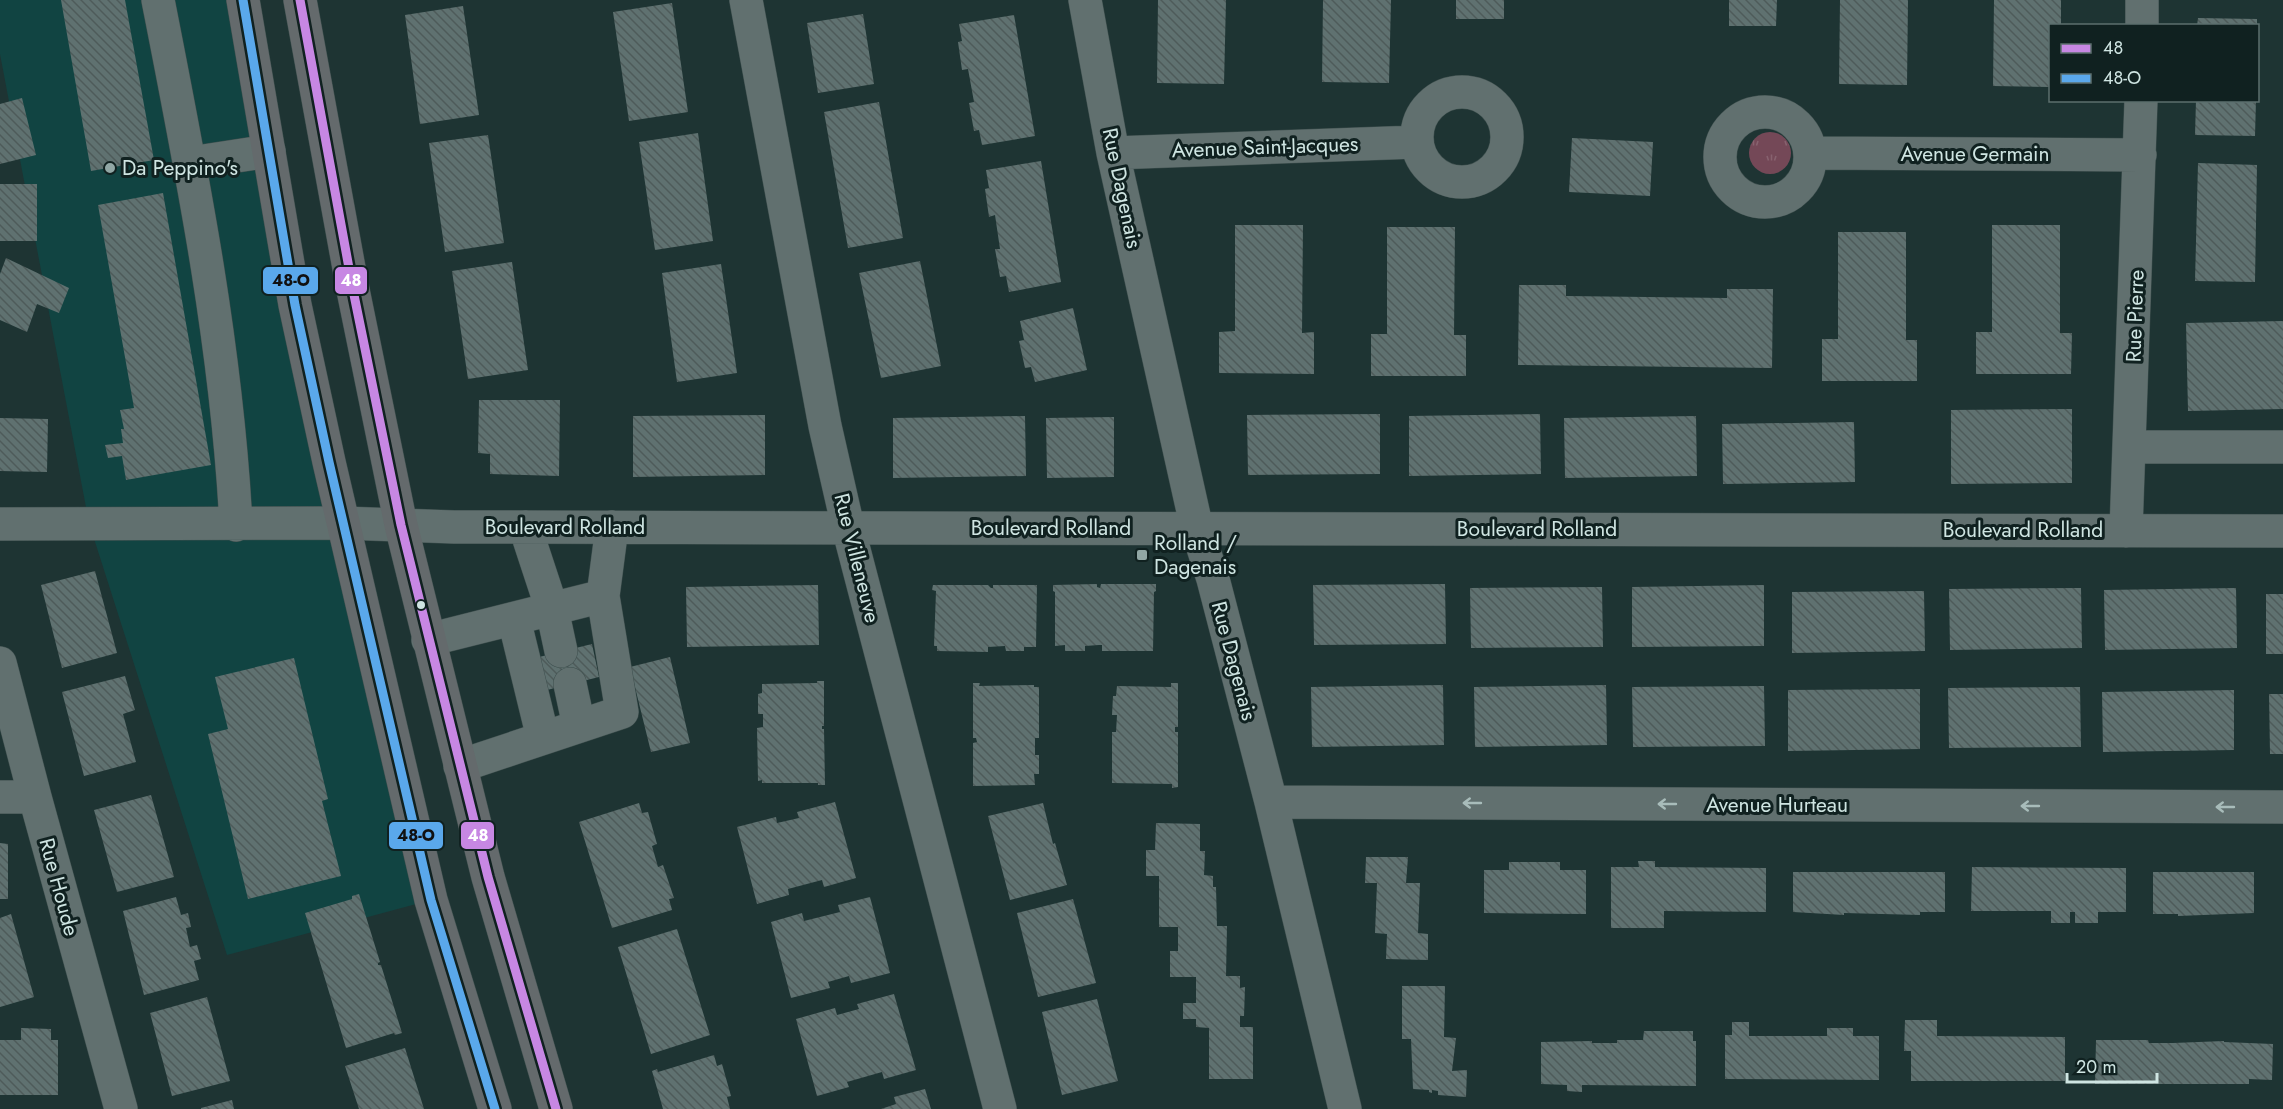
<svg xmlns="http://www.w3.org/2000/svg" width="2283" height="1109" viewBox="0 0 2283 1109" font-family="Jost,sans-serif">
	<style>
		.built { fill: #114442 }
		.grass { fill: url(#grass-tufts) }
		.building { fill: url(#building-back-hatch) }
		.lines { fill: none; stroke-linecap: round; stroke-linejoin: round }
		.minor-casing { stroke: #3e4f4e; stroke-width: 34 }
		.major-casing { stroke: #3e4f4e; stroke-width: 34 }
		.minor { stroke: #61706f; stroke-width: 33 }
		.major { stroke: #646a6c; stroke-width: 33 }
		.bus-1-casing { stroke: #102120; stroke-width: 14 }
		.bus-2-casing { stroke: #102120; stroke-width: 14 }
		.bus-1 { stroke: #c787e3; stroke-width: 9 }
		.bus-2 { stroke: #5aa8eb; stroke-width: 9 }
		.oneway { stroke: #a8bcba }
		.poi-dot { fill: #91a7a5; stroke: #102120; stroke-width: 2 }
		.bus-dot { fill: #cfe5e2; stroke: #102120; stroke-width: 2 }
		.labels { text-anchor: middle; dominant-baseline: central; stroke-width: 6; stroke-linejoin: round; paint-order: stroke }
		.street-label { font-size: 21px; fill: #cfe5e2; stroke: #102120 }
		.poi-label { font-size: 21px; fill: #cfe5e2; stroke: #102120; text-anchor: start }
		.line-badge { stroke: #102120; stroke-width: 2 }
		.badge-label { font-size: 16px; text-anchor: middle; font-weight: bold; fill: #fff }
		.pale-badge-label { font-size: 16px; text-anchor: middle; font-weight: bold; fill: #111 }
	</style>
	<defs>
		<pattern id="grass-tufts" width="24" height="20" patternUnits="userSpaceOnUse" patternTransform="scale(1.5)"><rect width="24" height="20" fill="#744857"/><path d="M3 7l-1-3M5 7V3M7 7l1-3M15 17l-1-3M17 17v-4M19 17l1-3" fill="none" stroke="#87626f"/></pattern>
		<pattern id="building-back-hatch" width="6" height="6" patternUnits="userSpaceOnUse" patternTransform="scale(1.5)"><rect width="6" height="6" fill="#5f7170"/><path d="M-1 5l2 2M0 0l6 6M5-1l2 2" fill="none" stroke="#4e5b5a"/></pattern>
	</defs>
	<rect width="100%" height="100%" fill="#1e3433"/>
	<!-- built -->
	<path class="built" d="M 0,0 L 247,0 L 431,900 L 227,955 L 89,523 L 0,54 Z"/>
	<!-- grass -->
	<path class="grass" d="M1749 153a21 21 0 1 1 42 0a21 21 0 1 1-42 0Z"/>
	<!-- building -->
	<path class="building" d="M 61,0 L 125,0 L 154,160 L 91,171 Z
		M 1158,0 L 1226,0 L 1224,84 L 1157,83 Z
		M 1323,0 L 1391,0 L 1389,83 L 1322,82 Z
		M 1456,0 L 1504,0 L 1504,19 L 1456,19 Z
		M 1729,0 L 1777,0 L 1776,26 L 1729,26 Z
		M 1840,0 L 1908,0 L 1907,85 L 1839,84 Z
		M 1994,0 L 2061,0 L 2061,26 L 2050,26 L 2050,87 L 1993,86 Z
		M 672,3 L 688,112 L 629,121 L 613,12 Z
		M 463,6 L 479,115 L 420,124 L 405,15 Z
		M 863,14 L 874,84 L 818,93 L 807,23 Z
		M 1014,15 L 1035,136 L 982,145 L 979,130 L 974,131 L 969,103 L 974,102 L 968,69 L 962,70 L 958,42 L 962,41 L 959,24 Z
		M 2198,18 L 2257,19 L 2257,26 L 2197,26 Z
		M 22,98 L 36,155 L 0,164 L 0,104 Z
		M 2196,100 L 2256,100 L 2255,136 L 2195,135 Z
		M 879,102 L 903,238 L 848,248 L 824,112 Z
		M 698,133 L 713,241 L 655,250 L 639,142 Z
		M 488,135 L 504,243 L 445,252 L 429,143 Z
		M 1572,138 L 1653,142 L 1650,196 L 1569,192 Z
		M 1041,161 L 1061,282 L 1009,292 L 1006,276 L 1000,277 L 995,249 L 1000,249 L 995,215 L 989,217 L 985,189 L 989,188 L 986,170 Z
		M 2198,163 L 2257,165 L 2255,282 L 2195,281 Z
		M 0,184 L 37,184 L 37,241 L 0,241 Z
		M 163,193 L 211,465 L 126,480 L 122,456 L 108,458 L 105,445 L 123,443 L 121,429 L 124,429 L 120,410 L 134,408 L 98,205 Z
		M 1235,225 L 1303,225 L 1302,333 L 1314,332 L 1314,374 L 1219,373 L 1219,332 L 1235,331 Z
		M 1992,225 L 2060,225 L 2060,333 L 2072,333 L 2071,374 L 1976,374 L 1976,332 L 1992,332 Z
		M 1387,227 L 1455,227 L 1454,335 L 1466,335 L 1466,376 L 1371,376 L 1371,334 L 1387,334 Z
		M 1838,232 L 1906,232 L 1906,340 L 1917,340 L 1917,381 L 1822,381 L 1822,339 L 1838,339 Z
		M 6,258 L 69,288 L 59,313 L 37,304 L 27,332 L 0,320 L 0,274 Z
		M 920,261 L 941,366 L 881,378 L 859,273 Z
		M 512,262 L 528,370 L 468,379 L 452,271 Z
		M 721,264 L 737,373 L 677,382 L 662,273 Z
		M 1519,285 L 1566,285 L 1566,296 L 1727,298 L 1727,289 L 1773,289 L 1772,368 L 1518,365 Z
		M 1073,308 L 1087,370 L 1035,382 L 1031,367 L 1025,368 L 1019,341 L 1024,340 L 1020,321 Z
		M 2283,321 L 2283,409 L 2188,411 L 2186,323 Z
		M 479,400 L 560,400 L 559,476 L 490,474 L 490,454 L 478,453 Z
		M 2072,409 L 2072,483 L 1951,484 L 1951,410 Z
		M 1380,414 L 1380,474 L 1248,475 L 1247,415 Z
		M 1540,414 L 1541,474 L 1409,476 L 1409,416 Z
		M 765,415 L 765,475 L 633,477 L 633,416 Z
		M 1025,416 L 1026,476 L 893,478 L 893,418 Z
		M 1696,416 L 1697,476 L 1565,478 L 1564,418 Z
		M 1114,417 L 1114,477 L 1047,478 L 1046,418 Z
		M 0,418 L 48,419 L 47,472 L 0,471 Z
		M 1854,422 L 1855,482 L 1723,484 L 1722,424 Z
		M 95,571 L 117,653 L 62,668 L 41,585 Z
		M 1097,584 L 1097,587 L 1100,588 L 1101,584 L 1156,584 L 1156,591 L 1154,592 L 1153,651 L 1102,651 L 1102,645 L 1099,645 L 1085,646 L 1085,651 L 1065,651 L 1065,645 L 1055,646 L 1055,592 L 1053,591 L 1053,585 Z
		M 1445,584 L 1446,644 L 1314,645 L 1313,585 Z
		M 818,585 L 819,645 L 687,647 L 686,587 Z
		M 933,585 L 988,585 L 991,588 L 993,588 L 993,585 L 1037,585 L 1036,647 L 1024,647 L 1024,651 L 1006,651 L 1005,646 L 988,647 L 988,652 L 937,651 L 937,646 L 934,646 L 936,591 L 932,590 Z
		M 1764,585 L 1764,646 L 1632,647 L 1632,587 Z
		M 1602,587 L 1603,647 L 1471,648 L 1470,588 Z
		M 2081,588 L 2082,648 L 1950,650 L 1949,589 Z
		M 2236,588 L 2237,648 L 2105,650 L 2104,590 Z
		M 1924,591 L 1925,651 L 1792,653 L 1792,592 Z
		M 2266,594 L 2283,594 L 2283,654 L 2266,654 Z
		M 592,644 L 599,677 L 543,691 L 535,658 Z
		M 670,657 L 690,743 L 651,752 L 630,667 Z
		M 294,658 L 328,799 L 322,801 L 341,876 L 248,899 L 208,734 L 228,729 L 215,677 Z
		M 125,676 L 135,710 L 123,714 L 136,762 L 84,776 L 62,692 Z
		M 817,681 L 824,681 L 824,726 L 822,726 L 822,729 L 824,729 L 825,785 L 818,785 L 818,783 L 762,783 L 762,780 L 758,781 L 757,728 L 763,727 L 763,714 L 758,714 L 758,694 L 762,693 L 762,684 L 817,683 Z
		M 973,683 L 980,683 L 979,686 L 1034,685 L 1034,687 L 1039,687 L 1039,738 L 1035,738 L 1035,755 L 1039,755 L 1039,774 L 1034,774 L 1035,785 L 973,786 L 973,743 L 977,742 L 976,738 L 973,738 Z
		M 1171,683 L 1178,683 L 1178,727 L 1175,727 L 1175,732 L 1178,732 L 1178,787 L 1172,788 L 1172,784 L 1112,783 L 1112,732 L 1116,732 L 1117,715 L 1112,715 L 1113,696 L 1116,696 L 1117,686 L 1171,687 Z
		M 1443,685 L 1444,745 L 1312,747 L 1311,687 Z
		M 1606,685 L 1607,745 L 1475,747 L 1474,687 Z
		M 1764,686 L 1765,746 L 1633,747 L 1632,687 Z
		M 2080,687 L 2081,747 L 1949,748 L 1948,688 Z
		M 1920,689 L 1920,749 L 1788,751 L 1788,690 Z
		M 2234,690 L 2234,750 L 2103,752 L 2102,692 Z
		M 2269,694 L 2283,694 L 2283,754 L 2270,754 Z
		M 151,795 L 174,877 L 117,892 L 94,810 Z
		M 835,802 L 856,878 L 824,887 L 822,880 L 788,889 L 789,895 L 757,904 L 737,827 L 776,817 L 777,823 L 799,818 L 797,812 Z
		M 639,803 L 642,813 L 648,812 L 657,844 L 652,846 L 658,867 L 663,865 L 674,898 L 669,899 L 672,910 L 612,928 L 579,822 Z
		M 1043,803 L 1053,844 L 1055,843 L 1067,885 L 1010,900 L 988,816 Z
		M 1156,823 L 1200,824 L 1200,851 L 1205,851 L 1204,875 L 1213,876 L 1213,887 L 1216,887 L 1217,926 L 1227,926 L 1226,976 L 1240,976 L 1240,988 L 1245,987 L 1244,1016 L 1240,1016 L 1240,1027 L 1253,1027 L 1253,1079 L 1209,1079 L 1209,1028 L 1196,1027 L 1196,1019 L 1183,1019 L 1183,1003 L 1196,1003 L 1196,977 L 1170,977 L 1170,951 L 1178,951 L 1178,927 L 1159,927 L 1159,876 L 1146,876 L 1146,850 L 1155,850 Z
		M 0,843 L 8,844 L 8,899 L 0,899 Z
		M 1366,857 L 1408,857 L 1406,883 L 1420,883 L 1418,933 L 1428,934 L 1428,960 L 1386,959 L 1387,934 L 1375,933 L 1377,883 L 1365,883 Z
		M 1638,861 L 1655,861 L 1655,867 L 1766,868 L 1766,912 L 1664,911 L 1664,928 L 1611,928 L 1611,867 L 1639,867 Z
		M 1509,862 L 1560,862 L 1560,870 L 1586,870 L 1586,914 L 1484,913 L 1484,870 L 1509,870 Z
		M 1972,867 L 2126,868 L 2126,912 L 2098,912 L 2098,923 L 2075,923 L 2075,912 L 2070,912 L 2070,923 L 2051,923 L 2051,911 L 1971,911 Z
		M 1793,872 L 1945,872 L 1945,912 L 1920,912 L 1920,915 L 1844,913 L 1844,915 L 1793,912 Z
		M 2153,872 L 2254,872 L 2254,913 L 2178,916 L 2178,914 L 2153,914 Z
		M 359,894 L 380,962 L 378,963 L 378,965 L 381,965 L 402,1033 L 395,1035 L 394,1033 L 346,1048 L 305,913 L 352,899 L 352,896 Z
		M 176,897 L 181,915 L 188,913 L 191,927 L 186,928 L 190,947 L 197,945 L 201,959 L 194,961 L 199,980 L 144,995 L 123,911 Z
		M 870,897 L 890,973 L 851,983 L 849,976 L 828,982 L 830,988 L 791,998 L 771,922 L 802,913 L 804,921 L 840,912 L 838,905 Z
		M 1073,899 L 1096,983 L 1038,997 L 1017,913 Z
		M 11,914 L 34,997 L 0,1007 L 0,918 Z
		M 677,929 L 710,1035 L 651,1054 L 618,947 Z
		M 1402,986 L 1445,986 L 1444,1037 L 1456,1038 L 1452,1071 L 1467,1070 L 1466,1097 L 1438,1095 L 1438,1091 L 1432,1090 L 1432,1093 L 1429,1092 L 1429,1090 L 1413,1089 L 1411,1039 L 1402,1039 Z
		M 894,994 L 916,1070 L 884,1079 L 882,1072 L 847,1082 L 849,1087 L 817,1096 L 796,1019 L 835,1008 L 837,1015 L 859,1009 L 857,1004 Z
		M 207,997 L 230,1081 L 172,1096 L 150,1013 Z
		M 1097,999 L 1118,1081 L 1062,1095 L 1042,1012 Z
		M 1905,1020 L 1937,1020 L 1937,1036 L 2065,1037 L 2065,1081 L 1911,1081 L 1911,1051 L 1904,1051 Z
		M 1732,1022 L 1749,1022 L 1749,1036 L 1827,1036 L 1827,1028 L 1853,1028 L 1853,1036 L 1879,1036 L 1879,1080 L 1725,1079 L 1725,1035 L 1732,1035 Z
		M 21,1028 L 51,1029 L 51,1040 L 58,1040 L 58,1095 L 0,1095 L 0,1040 L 21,1040 Z
		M 1644,1031 L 1693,1031 L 1693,1041 L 1696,1041 L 1696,1086 L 1582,1085 L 1582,1092 L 1567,1091 L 1567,1085 L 1541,1084 L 1541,1042 L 1592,1041 L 1592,1043 L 1617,1043 L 1617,1040 L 1643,1040 Z
		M 2096,1040 L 2148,1040 L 2149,1043 L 2173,1043 L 2224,1041 L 2224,1042 L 2273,1044 L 2272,1080 L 2249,1079 L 2249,1084 L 2095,1084 Z
		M 405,1048 L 424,1109 L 359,1109 L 345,1066 Z
		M 714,1055 L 717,1066 L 722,1064 L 731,1096 L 727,1097 L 730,1109 L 663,1109 L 652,1071 L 657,1069 L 658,1072 Z
		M 925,1089 L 931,1109 L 881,1109 L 896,1104 L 894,1097 Z
		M 232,1100 L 234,1109 L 201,1109 L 201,1108 Z"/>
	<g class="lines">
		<defs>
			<path id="minor" d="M 158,0 C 192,173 227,348 236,525
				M 746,0 L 825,426 L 848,527 L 1000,1109
				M 1085,0 L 1113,153 L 1197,529 L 1213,579 L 1271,802 L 1345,1109
				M 2142,26 L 2142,0
				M1417 137a45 45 0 1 1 90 0a45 45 0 1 1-90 0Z
				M1720 157a45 45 0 1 1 90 0a45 45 0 1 1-90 0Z
				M 1113,153 L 1417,142
				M 1810,153 L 2140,155
				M 190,163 L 269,151
				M 2130,447 L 2283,447
				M 0,524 L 343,523 L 454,527 L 2283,531
				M 525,527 L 552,609 L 561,651
				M 2126,531 L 2141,100
				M 603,596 L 612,527
				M 514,619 L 543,738
				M 428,640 L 603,596 L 622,712 L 460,766
				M 0,663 L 35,797 L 121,1109
				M 570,684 L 579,726
				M 0,797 L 35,797
				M 1271,802 L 2283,807"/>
			<path id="major" d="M 243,0 L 295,305 L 329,462 L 431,900 L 495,1109
				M 300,0 L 353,290 L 401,525 L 488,877 L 556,1109"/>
		</defs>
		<!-- minor casing -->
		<use href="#minor" class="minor-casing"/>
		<!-- major casing -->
		<use href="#major" class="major-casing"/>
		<!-- minor -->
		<use href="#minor" class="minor"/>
		<!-- major -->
		<use href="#major" class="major"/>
		<defs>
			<path id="bus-1" d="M 300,0 L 353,290 L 401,525 L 488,877 L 556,1109"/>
			<path id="bus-2" d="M 243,0 L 295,305 L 329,462 L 431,900 L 495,1109"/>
		</defs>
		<!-- bus-1 casing -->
		<use href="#bus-1" class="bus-1-casing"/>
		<!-- bus-2 casing -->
		<use href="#bus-2" class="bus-2-casing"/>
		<!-- bus-1 -->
		<use href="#bus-1" class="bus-1"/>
		<!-- bus-2 -->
		<use href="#bus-2" class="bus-2"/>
	</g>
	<!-- one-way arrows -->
	<defs><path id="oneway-shaft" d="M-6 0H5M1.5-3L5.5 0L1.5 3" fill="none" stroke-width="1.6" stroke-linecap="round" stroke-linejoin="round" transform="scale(1.5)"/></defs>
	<g class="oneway">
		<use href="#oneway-shaft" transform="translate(1472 803) rotate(-180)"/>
		<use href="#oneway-shaft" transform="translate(1667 804) rotate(-180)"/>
		<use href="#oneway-shaft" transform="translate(2030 806) rotate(-180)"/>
		<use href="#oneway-shaft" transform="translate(2225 807) rotate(-180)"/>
	</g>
	<!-- markers -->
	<g class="poi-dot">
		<circle cx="110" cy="168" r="6"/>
		<rect x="1136" y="549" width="12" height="12" rx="3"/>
	</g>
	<circle class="bus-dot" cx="421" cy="605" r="5"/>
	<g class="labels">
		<!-- street labels -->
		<g class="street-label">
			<text transform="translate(1265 147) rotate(-2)">Avenue Saint-Jacques</text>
			<text x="1975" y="154">Avenue Germain</text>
			<text transform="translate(1122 188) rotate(78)">Rue Dagenais</text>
			<text transform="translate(2135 316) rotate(-88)">Rue Pierre</text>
			<text x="565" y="527">Boulevard Rolland</text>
			<text x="1051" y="528">Boulevard Rolland</text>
			<text x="1537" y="529">Boulevard Rolland</text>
			<text x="2023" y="530">Boulevard Rolland</text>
			<text transform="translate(857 558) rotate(76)">Rue Villeneuve</text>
			<text transform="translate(1234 661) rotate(75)">Rue Dagenais</text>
			<text x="1777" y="805">Avenue Hurteau</text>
			<text transform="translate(59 887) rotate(75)">Rue Houde</text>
		</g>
		<!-- poi labels -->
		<g class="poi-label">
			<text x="122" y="168">Da Peppino's</text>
			<text x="1154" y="543">Rolland /<tspan x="1154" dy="24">Dagenais</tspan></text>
		</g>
	</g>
	<g class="line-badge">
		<rect x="334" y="266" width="34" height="29" rx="6" fill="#c787e3"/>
		<rect x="262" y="266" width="57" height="29" rx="6" fill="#5aa8eb"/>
		<rect x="460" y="821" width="35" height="29" rx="6" fill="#c787e3"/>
		<rect x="388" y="821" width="56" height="29" rx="6" fill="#5aa8eb"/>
	</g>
	<g class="badge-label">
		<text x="351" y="286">48</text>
		<text x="478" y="841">48</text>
	</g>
	<g class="pale-badge-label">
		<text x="291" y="286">48-O</text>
		<text x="416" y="841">48-O</text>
	</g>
	<!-- legend -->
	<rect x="2049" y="24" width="210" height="78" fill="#102120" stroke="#5c6f6e" stroke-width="1.5"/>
	<rect x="2061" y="44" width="30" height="9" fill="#c787e3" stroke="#5c6f6e" stroke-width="1.5"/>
	<text x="2103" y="54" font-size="18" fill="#cfe5e2">48</text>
	<rect x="2061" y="74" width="30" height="9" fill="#5aa8eb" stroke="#5c6f6e" stroke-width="1.5"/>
	<text x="2103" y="84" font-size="18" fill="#cfe5e2">48-O</text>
	<!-- scale -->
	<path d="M2067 1073v9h90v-9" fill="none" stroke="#cfe5e2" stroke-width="3"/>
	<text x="2076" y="1073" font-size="18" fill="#cfe5e2" stroke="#102120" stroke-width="4.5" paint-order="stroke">20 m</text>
</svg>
